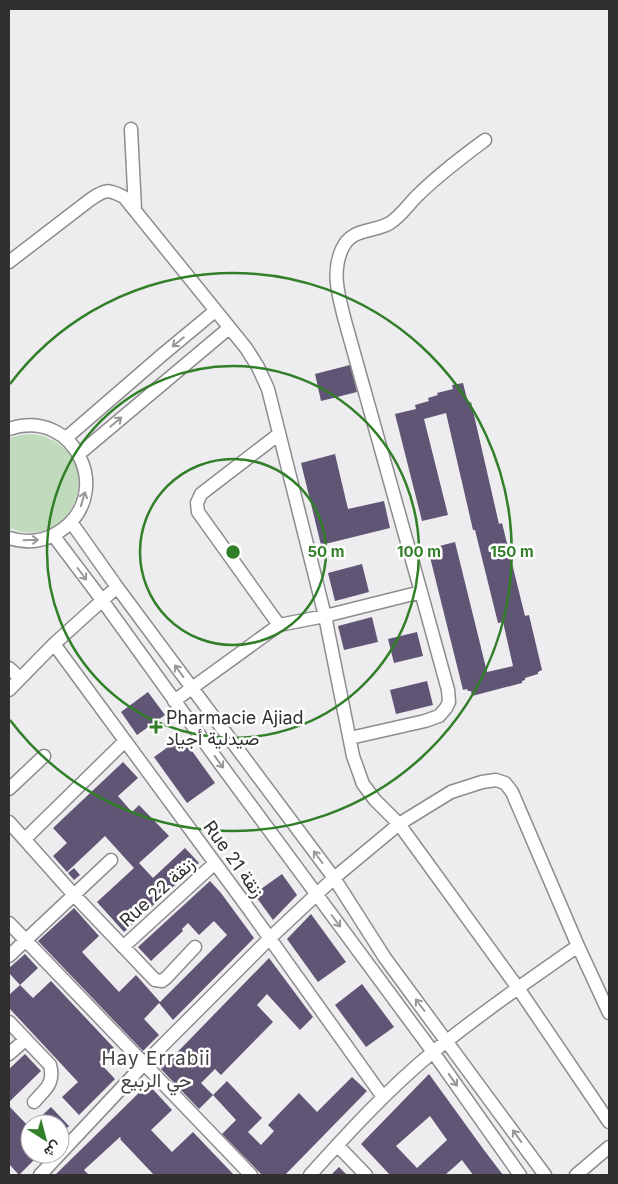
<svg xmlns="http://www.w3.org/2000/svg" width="618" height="1184" viewBox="0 0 618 1184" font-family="Inter,Vazirmatn,sans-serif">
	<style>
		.green { fill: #bfdbbb }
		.building { fill: #615575; fill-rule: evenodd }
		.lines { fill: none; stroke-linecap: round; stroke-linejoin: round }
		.street-casing { stroke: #8d8c8f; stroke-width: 15 }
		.street { stroke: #fff; stroke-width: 12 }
		.oneway { stroke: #989898 }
		.ring { fill: none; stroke: #317f28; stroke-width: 2.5 }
		.poi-dot { fill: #317f28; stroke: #fff; stroke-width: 2 }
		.labels { text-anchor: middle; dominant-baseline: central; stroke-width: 5; stroke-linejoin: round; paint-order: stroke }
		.poi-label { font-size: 18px; fill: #303031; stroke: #fff; text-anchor: start }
		.street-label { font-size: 18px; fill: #303031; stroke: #fff }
		.neighbourhood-label { font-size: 19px; letter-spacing: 1px; fill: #434245; stroke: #fff }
		.centre { fill: #317f28; stroke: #fff; stroke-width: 2.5 }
		.ring-label { font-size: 15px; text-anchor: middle; font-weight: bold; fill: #317f28; stroke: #fff; stroke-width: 5; stroke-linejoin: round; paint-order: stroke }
	</style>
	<rect width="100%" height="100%" fill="#edecef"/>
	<!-- green -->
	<path class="green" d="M 32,434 C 112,446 79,556 9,528 L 9,438 L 21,435 Z"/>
	<!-- building -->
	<path class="building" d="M 350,365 L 357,392 L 321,401 L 315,374 Z
		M 463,383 L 468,403 L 471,402 L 499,524 L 502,523 L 525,616 L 529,615 L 542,670 L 538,672 L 538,674 L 525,678 L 525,680 L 522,681 L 522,683 L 472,696 L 471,691 L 468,691 L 467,689 L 463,690 L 428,549 L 455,542 L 487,672 L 513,666 L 503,622 L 498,623 L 475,530 L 473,530 L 446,413 L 424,419 L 448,515 L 422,521 L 395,414 L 416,409 L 415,405 L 429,401 L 428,398 L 438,395 L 437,393 L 453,389 L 452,385 Z
		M 335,454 L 348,509 L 384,501 L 390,528 L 321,545 L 301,463 Z
		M 362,564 L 369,592 L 335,601 L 328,573 Z
		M 372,617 L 378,642 L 344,650 L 338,626 Z
		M 417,632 L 423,656 L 394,663 L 388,639 Z
		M 427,681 L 433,705 L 396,714 L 390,690 Z
		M 148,692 L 165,715 L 137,735 L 121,712 Z
		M 182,737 L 215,783 L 187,803 L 154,757 Z
		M 123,762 L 138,778 L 118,796 L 132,812 L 139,805 L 169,836 L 139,863 L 153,878 L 185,848 L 199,863 L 124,932 L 97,902 L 134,868 L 105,836 L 67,872 L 53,856 L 67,843 L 53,828 Z
		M 74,868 L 80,875 L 74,880 L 68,873 Z
		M 282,874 L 297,895 L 273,920 L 254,894 Z
		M 210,881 L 221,893 L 254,938 L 173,1020 L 159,1003 L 227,935 L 214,921 L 199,935 L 188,923 L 182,929 L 183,931 L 151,961 L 138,947 Z
		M 74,908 L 99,936 L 82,952 L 119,992 L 136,975 L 160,1002 L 144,1019 L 159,1035 L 143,1051 L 38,941 Z
		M 311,914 L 346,962 L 318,982 L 287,939 Z
		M 25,954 L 38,968 L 20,985 L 9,973 L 9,968 Z
		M 269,958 L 313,1017 L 300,1030 L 267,994 L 257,1005 L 273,1022 L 221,1075 L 215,1069 L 201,1083 L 213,1095 L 199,1109 L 161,1069 Z
		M 51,981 L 114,1048 L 99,1062 L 115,1079 L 79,1115 L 62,1097 L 78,1082 L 9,1008 L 9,995 L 20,985 L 33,998 Z
		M 362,984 L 394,1027 L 366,1047 L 335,1005 Z
		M 25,1054 L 41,1071 L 9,1102 L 9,1069 Z
		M 429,1074 L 484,1150 L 503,1175 L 473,1175 L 462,1160 L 445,1175 L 390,1175 L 361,1144 ZM 430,1116 L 447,1140 L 417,1168 L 396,1146 Z
		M 352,1077 L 367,1091 L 285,1175 L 262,1175 L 222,1134 L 236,1120 L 213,1095 L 227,1081 L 262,1118 L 248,1132 L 261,1145 L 274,1131 L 268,1125 L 299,1093 L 317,1112 Z
		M 148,1084 L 172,1110 L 151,1130 L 172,1152 L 193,1132 L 234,1175 L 154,1175 L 120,1139 L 121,1138 L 120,1137 L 84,1170 L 89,1175 L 55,1175 Z
		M 9,1106 L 30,1128 L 30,1154 L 40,1154 L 19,1175 L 9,1164 Z
		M 51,1107 L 69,1126 L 60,1135 L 60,1124 L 33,1124 Z
		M 339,1167 L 347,1175 L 331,1175 Z"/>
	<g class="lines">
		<defs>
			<path id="street" d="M 131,129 L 135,210
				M 9,262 L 91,199 C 106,189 108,189 124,197 L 246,348 L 258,367 L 268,389 L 325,616 L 353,756 L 363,784 L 375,800 L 399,824 L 518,988 L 609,1122
				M 9,429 C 76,406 117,497 57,533 C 42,542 25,543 9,538
				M 66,438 L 162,355 L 215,311
				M 79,454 L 229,328
				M 71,522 L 117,587 L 192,688 L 334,878 L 385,958 L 545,1175
				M 53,535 L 102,600 L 221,765 L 433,1052 L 520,1175
				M 279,625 L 198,512 L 197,503 L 201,494 L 279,434
				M 54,644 L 248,908 L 383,1097
				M 9,668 L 20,678
				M 9,690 L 54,644 L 117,587
				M 174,701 L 279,625 L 325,616 L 421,592
				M 350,738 L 425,721 L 439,716 L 446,708 L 449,702 L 448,690 L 421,592 L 345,321 C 339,297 331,273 342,249 C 352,227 373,233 390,223 C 401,216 408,205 417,196 C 438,175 461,158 485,140
				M 9,789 L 44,756
				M 9,822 L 74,895 L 155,980 L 162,981 L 166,978 L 195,947
				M 25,839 L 125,741
				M 9,923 L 251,1175
				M 123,947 L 215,863
				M 9,956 L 111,860
				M 9,1022 L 50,1065 C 55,1084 45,1089 34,1102
				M 9,1054 L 25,1040
				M 337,1145 L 366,1175
				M 40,1175 L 144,1064 L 270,938 L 334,878 L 399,824 L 451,792 L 482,782 L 496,780 L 505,783 L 512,792 L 578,946 L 609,1013
				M 310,1175 C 349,1132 388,1089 433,1052 C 480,1014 529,980 578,946
				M 576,1175 L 609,1147"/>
		</defs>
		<!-- street casing -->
		<use href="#street" class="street-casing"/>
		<!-- street -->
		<use href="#street" class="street"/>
	</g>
	<!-- one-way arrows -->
	<defs><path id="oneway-shaft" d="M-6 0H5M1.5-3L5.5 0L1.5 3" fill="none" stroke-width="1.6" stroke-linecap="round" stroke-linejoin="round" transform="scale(1.25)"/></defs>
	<g class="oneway">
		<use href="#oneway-shaft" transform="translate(178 342) rotate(141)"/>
		<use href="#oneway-shaft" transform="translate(116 422) rotate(-40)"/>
		<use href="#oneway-shaft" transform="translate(83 499) rotate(-73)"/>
		<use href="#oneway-shaft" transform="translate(31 540) rotate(-2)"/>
		<use href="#oneway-shaft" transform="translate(82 574) rotate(53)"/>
		<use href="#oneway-shaft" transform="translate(179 671) rotate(-126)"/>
		<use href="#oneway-shaft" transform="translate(219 762) rotate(54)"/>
		<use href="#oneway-shaft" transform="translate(318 857) rotate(-127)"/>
		<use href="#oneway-shaft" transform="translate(336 921) rotate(53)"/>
		<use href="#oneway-shaft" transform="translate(420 1005) rotate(-127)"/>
		<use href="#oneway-shaft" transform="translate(453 1080) rotate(55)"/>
		<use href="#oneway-shaft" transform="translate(517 1136) rotate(-126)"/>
	</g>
	<!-- distance rings -->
	<g class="ring">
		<circle cx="233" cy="552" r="93"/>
		<circle cx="233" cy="552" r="186"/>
		<path d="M10 384A279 279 0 1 1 10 720"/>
	</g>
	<!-- markers -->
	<path class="poi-dot" d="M153.5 719.5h5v5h5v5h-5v5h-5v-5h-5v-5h5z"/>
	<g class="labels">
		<!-- poi labels -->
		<g class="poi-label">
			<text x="166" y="717">Pharmacie Ajiad<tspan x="166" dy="21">صيدلية أجياد</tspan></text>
		</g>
		<!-- street labels -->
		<g class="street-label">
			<text transform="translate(234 859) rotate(54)">Rue 21 زنقة</text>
			<text transform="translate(157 892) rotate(-42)">Rue 22 زنقة</text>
		</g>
		<!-- neighbourhood labels -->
		<g class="neighbourhood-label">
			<text x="156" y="1058">Hay Errabii<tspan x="156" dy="22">حي الربيع</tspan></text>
		</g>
	</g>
	<circle cx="233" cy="552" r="8" class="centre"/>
	<g class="ring-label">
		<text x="326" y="557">50 m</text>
		<text x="419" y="557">100 m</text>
		<text x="512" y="557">150 m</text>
	</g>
	<!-- border -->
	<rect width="618" height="1184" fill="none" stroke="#303031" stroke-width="20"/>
	<!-- north arrow -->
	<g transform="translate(45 1139) rotate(144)"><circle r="24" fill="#ffffff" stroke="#acacad"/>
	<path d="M0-4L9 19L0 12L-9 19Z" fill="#317f28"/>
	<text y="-8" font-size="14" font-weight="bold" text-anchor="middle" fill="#303031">ش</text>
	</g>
</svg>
